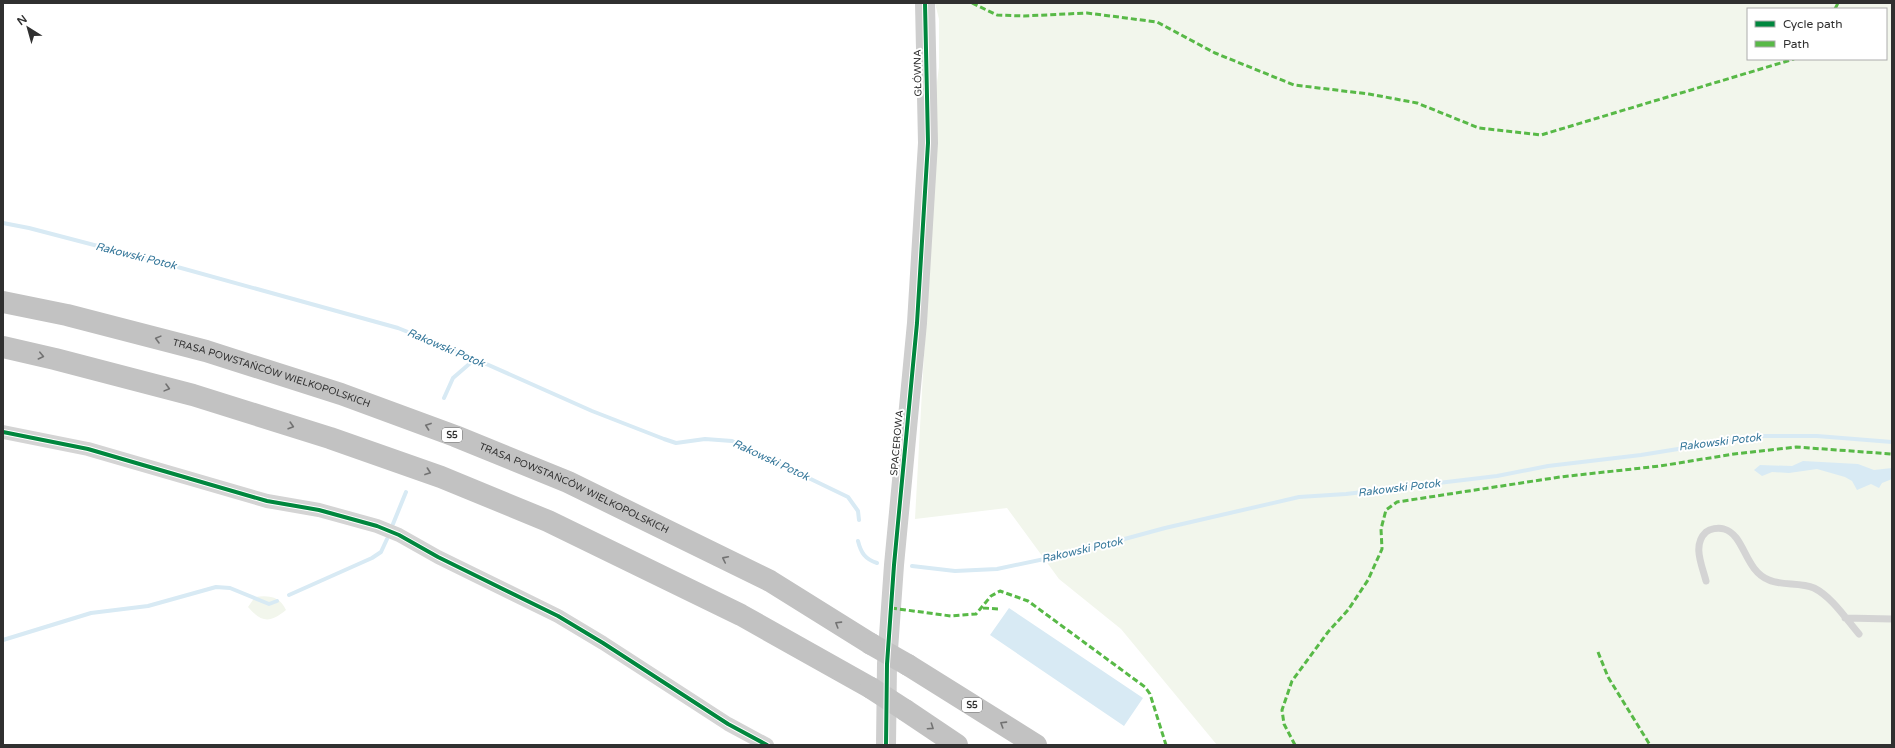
<svg xmlns="http://www.w3.org/2000/svg" width="1895" height="748" viewBox="0 0 1895 748" font-family="'Varela Round',sans-serif">
	<style>
		.green { fill: #f2f6ec; fill-rule: evenodd }
		.water { fill: #d8eaf4 }
		.lines { fill: none; stroke-linecap: round; stroke-linejoin: round }
		.stream { stroke: #d8eaf4; stroke-width: 4 }
		.lane { stroke: #d4d4d4; stroke-width: 7 }
		.street { stroke: #d4d4d4; stroke-width: 14 }
		.secondary { stroke: #cecece; stroke-width: 20 }
		.highway { stroke: #c2c2c2; stroke-width: 22 }
		.highway-bridge { stroke: #c2c2c2; stroke-width: 22 }
		.quiet { stroke: #58b947; stroke-width: 3; stroke-dasharray: 6 3; stroke-linecap: butt }
		.cycleway-casing { stroke: #fff; stroke-width: 6 }
		.cycleway { stroke: #00873e; stroke-width: 4 }
		.oneway { stroke: #727272 }
		.labels { text-anchor: middle; dominant-baseline: central; stroke-width: 4; stroke-linejoin: round; paint-order: stroke }
		.shield { fill: #fff; stroke: #6e6e6e; stroke-width: 1 }
		.shield-label { font-size: 9px; font-weight: bold; fill: #303030 }
		.street-label { font-size: 10px; fill: #303030; stroke: #fff }
		.water-label { font-size: 11px; font-style: italic; fill: #35779a; stroke: #fff }
	</style>
	<rect width="100%" height="100%" fill="#fff"/>
	<!-- green -->
	<path class="green" d="M 935,3 L 1892,3 L 1892,745 L 1217,745 L 1121,629 L 1059,579 L 1007,508 L 915,519 L 932,209 L 936,90 L 939,67 L 939,19 ZM 1748,9 L 1886,9 L 1886,59 L 1748,59 Z
		M 255,597 C 270,595 280,597 286,610 C 270,623 262,623 248,607 Z"/>
	<!-- water -->
	<path class="water" d="M 1803,461 L 1858,464 L 1874,470 L 1892,468 L 1892,479 L 1882,483 L 1879,488 L 1871,484 L 1857,490 L 1852,481 L 1845,477 L 1817,469 L 1789,473 L 1772,472 L 1762,476 L 1754,470 L 1760,465 L 1792,466 Z
		M 1009,608 L 1143,698 L 1124,726 L 990,635 Z"/>
	<g class="lines">
		<!-- stream -->
		<path class="stream" d="M 3,223 L 29,228 L 163,263 L 398,328 L 475,359 L 592,411 L 664,439 L 676,443 L 705,439 L 732,441 L 848,497 L 858,511 L 859,520
			M 444,398 L 453,378 L 475,359
			M 393,524 L 406,492
			M 858,541 C 861,553 865,559 877,563
			M 912,566 L 955,571 L 997,569 L 1073,553 L 1165,528 L 1299,497 L 1346,494 L 1497,476 L 1548,466 L 1641,455 L 1758,436 L 1817,436 L 1892,442
			M 289,595 L 372,558 L 381,552 L 387,539
			M 3,640 L 91,613 L 148,606 L 216,587 L 230,588 L 269,604 L 277,601"/>
		<!-- lane -->
		<path class="lane" d="M 1706,581 C 1702,565 1692,545 1706,532 C 1710,529 1718,527 1724,529 C 1745,535 1744,570 1769,580 C 1782,586 1800,582 1814,588 C 1832,597 1846,619 1859,634
			M 1845,618 L 1892,619"/>
		<!-- street -->
		<path class="street" d="M 3,432 L 88,449 L 267,501 L 319,510 L 377,526 L 399,535 L 438,557 L 558,616 L 603,643 L 728,724 L 767,745"/>
		<!-- secondary -->
		<path class="secondary" d="M 886,745 L 887,664 L 894,565 L 917,323 L 928,143 L 925,3"/>
		<!-- highway -->
		<g class="highway">
			<path id="s1" d="M 3,302 L 67,315 L 206,351 L 341,394 L 455,436 L 568,482 L 770,581 L 871,644"/>
			<path d="M 3,347 L 55,359 L 193,395 L 330,438 L 441,477 L 548,521 L 741,615 L 871,688"/>
			<path d="M 908,665 L 1036,745"/>
			<path d="M 905,710 L 957,745"/>
		</g>
		<!-- highway-bridge -->
		<path class="highway-bridge" d="M 871,644 L 908,665
			M 871,688 L 905,710"/>
		<!-- quiet -->
		<path class="quiet" d="M 972,3 L 997,15 L 1024,16 L 1087,13 L 1157,22 L 1215,53 L 1294,85 L 1369,94 L 1417,103 L 1479,128 L 1541,135 L 1794,59
			M 1835,9 L 1838,3
			M 891,608 L 951,616 L 976,614 L 991,596 L 1000,591 L 1028,601 L 1145,687 L 1150,694 L 1166,745
			M 983,608 L 999,609
			M 1598,652 L 1608,677 L 1650,745
			M 1295,745 L 1284,724 L 1282,710 L 1292,681 L 1328,632 L 1348,610 L 1368,580 L 1382,549 L 1381,529 L 1386,510 L 1397,502 L 1560,477 L 1660,466 L 1734,454 L 1796,447 L 1892,454"/>
		<defs>
			<path id="cycleway" d="M 3,432 L 88,449 L 267,501 L 319,510 L 377,526 L 399,535 L 438,557 L 558,616 L 603,643 L 728,724 L 767,745
				M 886,745 L 887,664 L 894,565 L 917,323 L 928,143 L 925,3"/>
		</defs>
		<!-- cycleway casing -->
		<use href="#cycleway" class="cycleway-casing"/>
		<!-- cycleway -->
		<use href="#cycleway" class="cycleway"/>
	</g>
	<!-- one-way arrows -->
	<defs><path id="oneway-chevron" d="M-2-3.5L2.5 0L-2 3.5" fill="none" stroke-width="1.6" stroke-linecap="round" stroke-linejoin="round"/></defs>
	<g class="oneway">
		<use href="#oneway-chevron" transform="translate(158 339) rotate(-165)"/>
		<use href="#oneway-chevron" transform="translate(41 356) rotate(13)"/>
		<use href="#oneway-chevron" transform="translate(167 388) rotate(15)"/>
		<use href="#oneway-chevron" transform="translate(291 426) rotate(17)"/>
		<use href="#oneway-chevron" transform="translate(428 426) rotate(-160)"/>
		<use href="#oneway-chevron" transform="translate(428 472) rotate(20)"/>
		<use href="#oneway-chevron" transform="translate(725 559) rotate(-154)"/>
		<use href="#oneway-chevron" transform="translate(838 624) rotate(-148)"/>
		<use href="#oneway-chevron" transform="translate(1003 724) rotate(-148)"/>
		<use href="#oneway-chevron" transform="translate(931 727) rotate(34)"/>
	</g>
	<g class="labels">
		<!-- shield labels -->
		<g class="shield">
			<rect x="442" y="428" width="20" height="14" rx="3"/>
			<rect x="962" y="698" width="20" height="14" rx="3"/>
		</g>
		<g class="shield-label">
			<text x="452" y="435">S5</text>
			<text x="972" y="705">S5</text>
		</g>
		<!-- street labels -->
		<g class="street-label">
			<text transform="translate(918 73) rotate(-91)">GŁÓWNA</text>
			<text stroke="none"><textPath href="#s1" startOffset="278">TRASA POWSTAŃCÓW WIELKOPOLSKICH</textPath></text>
			<text transform="translate(897 443) rotate(-85)">SPACEROWA</text>
			<text stroke="none"><textPath href="#s1" startOffset="602">TRASA POWSTAŃCÓW WIELKOPOLSKICH</textPath></text>
		</g>
		<!-- water labels -->
		<g class="water-label">
			<text transform="translate(136 256) rotate(14)">Rakowski Potok</text>
			<text transform="translate(446 348) rotate(23)">Rakowski Potok</text>
			<text transform="translate(1720 442) rotate(-7)">Rakowski Potok</text>
			<text transform="translate(771 460) rotate(25)">Rakowski Potok</text>
			<text transform="translate(1399 488) rotate(-7)">Rakowski Potok</text>
			<text transform="translate(1082 550) rotate(-13)">Rakowski Potok</text>
		</g>
	</g>
	<!-- border -->
	<rect width="1895" height="748" fill="none" stroke="#303030" stroke-width="8"/>
	<!-- legend -->
	<rect x="1747" y="8" width="140" height="52" fill="#ffffff" stroke="#acacac"/>
	<rect x="1755" y="21" width="20" height="6" fill="#00873e" stroke="#acacac"/>
	<text x="1783" y="28" font-size="12" fill="#303030">Cycle path</text>
	<rect x="1755" y="41" width="20" height="6" fill="#58b947" stroke="#acacac"/>
	<text x="1783" y="48" font-size="12" fill="#303030">Path</text>
	<!-- north arrow -->
	<g transform="translate(28 28) rotate(323)" stroke="#ffffff" stroke-width="3" paint-order="stroke">
	<path d="M0-3L7 15L0 10L-7 15Z" fill="#303030"/>
	<text y="-6" font-size="11" font-weight="bold" text-anchor="middle" fill="#303030">N</text>
	</g>
</svg>
